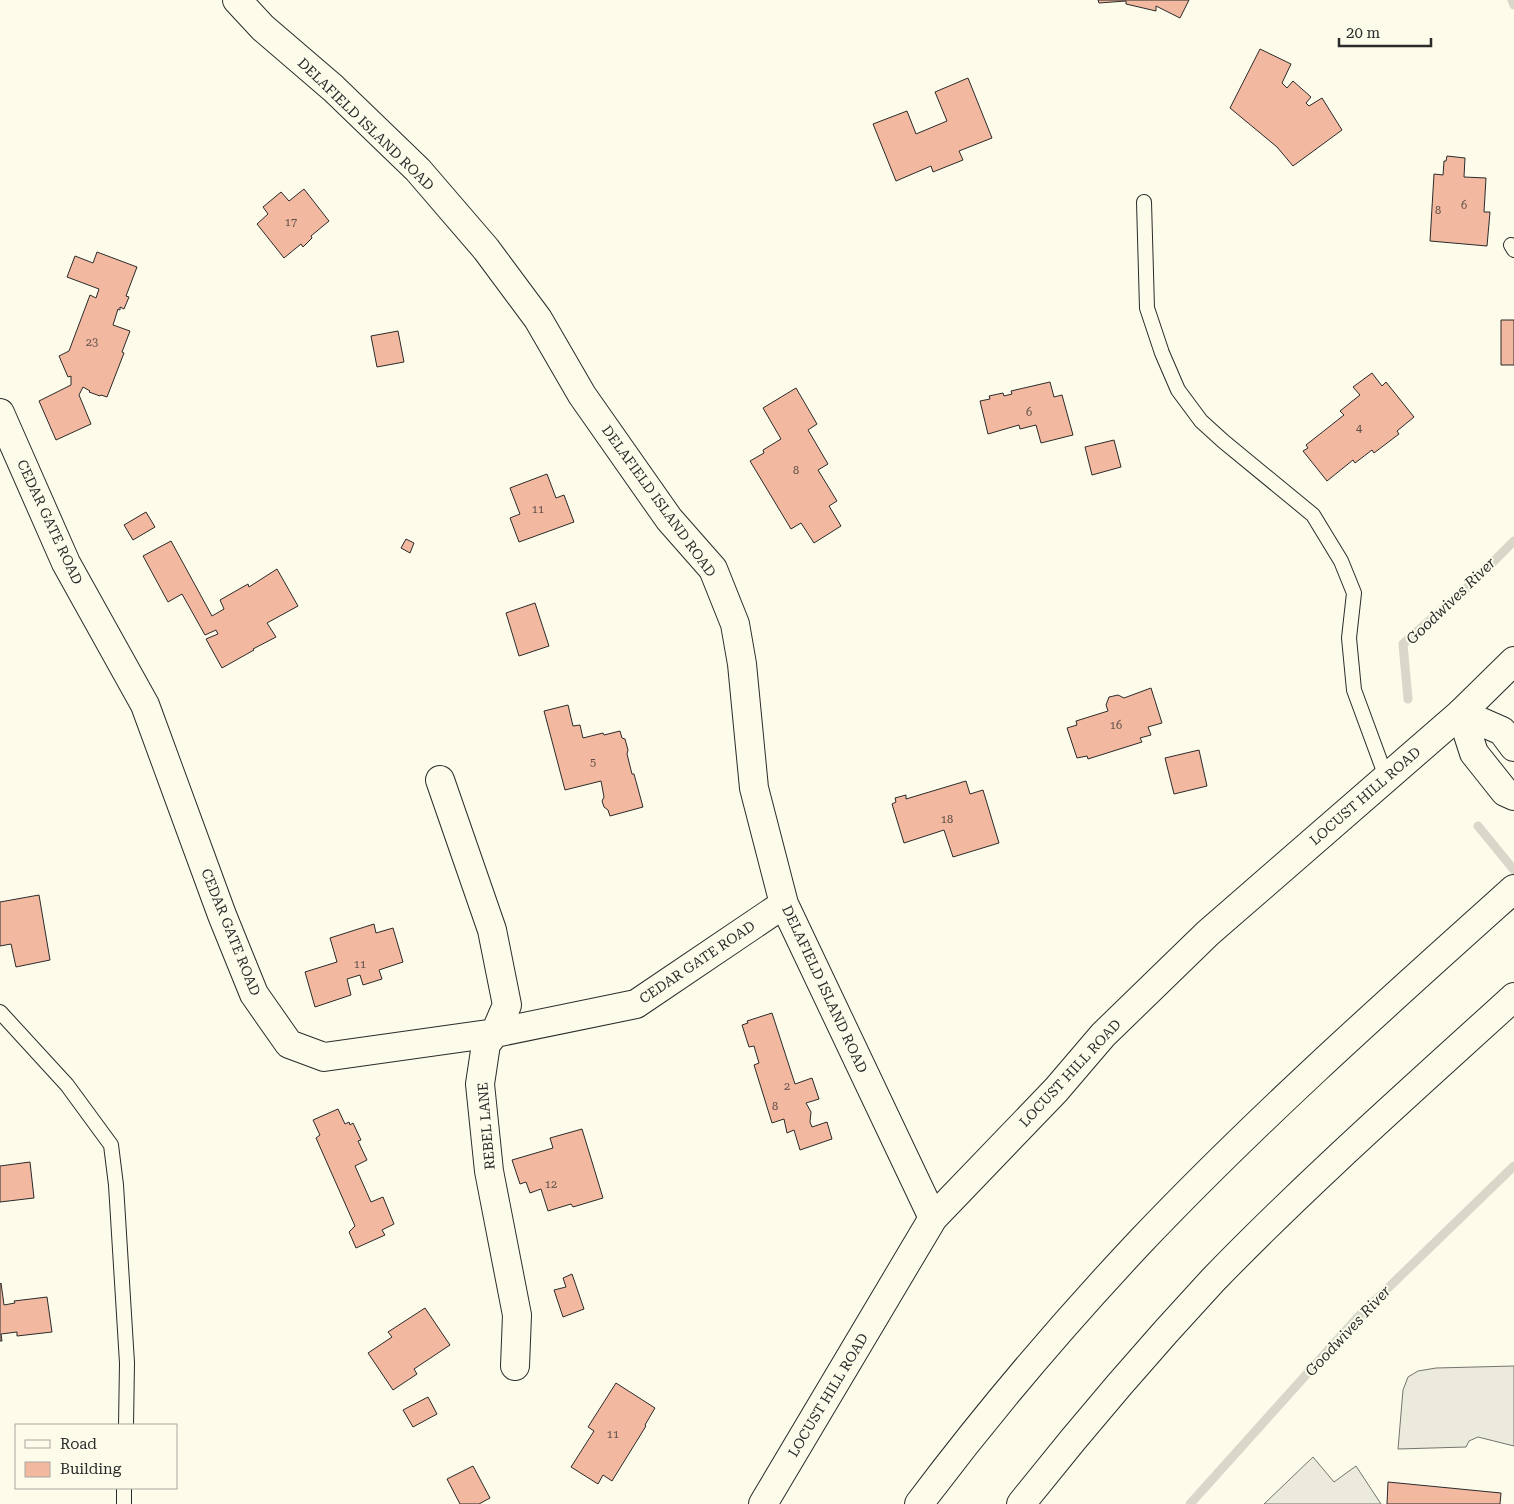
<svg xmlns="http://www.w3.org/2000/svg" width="1514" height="1504" viewBox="0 0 1514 1504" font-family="'Roboto Serif',serif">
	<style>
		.parking { fill: #eceadb; stroke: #74746e }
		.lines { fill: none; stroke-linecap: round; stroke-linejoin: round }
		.stream { stroke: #d8d7c9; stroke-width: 9 }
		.building { fill: #f2b8a0; stroke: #2b2b2b }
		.lane-casing { stroke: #2b2b2b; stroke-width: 16 }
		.street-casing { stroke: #2b2b2b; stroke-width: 30 }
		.secondary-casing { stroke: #2b2b2b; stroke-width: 30 }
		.highway-casing { stroke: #2b2b2b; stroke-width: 30 }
		.lane { stroke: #fdfbea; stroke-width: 14 }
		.street { stroke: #fdfbea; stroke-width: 28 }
		.secondary { stroke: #fdfbea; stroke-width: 28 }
		.highway { stroke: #fdfbea; stroke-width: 28 }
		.labels { text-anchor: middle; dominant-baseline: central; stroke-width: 4; stroke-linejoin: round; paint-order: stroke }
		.number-label { font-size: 11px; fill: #5d4e48 }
		.street-label { font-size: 14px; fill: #2b2b2b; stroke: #fdfbea }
		.water-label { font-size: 15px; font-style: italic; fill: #2b2b2b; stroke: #fdfbea }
	</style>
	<rect width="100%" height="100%" fill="#fdfbea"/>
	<!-- parking -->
	<path class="parking" d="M 1514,1366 L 1514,1446 L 1478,1437 L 1469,1441 L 1466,1447 L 1398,1449 L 1403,1390 L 1408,1377 L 1418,1371 L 1436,1368 Z
		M 1313,1457 L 1334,1482 L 1356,1466 L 1381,1504 L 1264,1504 Z"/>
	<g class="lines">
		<!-- stream -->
		<path class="stream" d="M 1512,0 L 1514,5
			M 1408,699 L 1403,644 L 1470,585 L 1514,541
			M 1478,826 L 1514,870
			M 1190,1504 L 1358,1317 L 1514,1166"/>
	</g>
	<!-- building -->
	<path class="building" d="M 1098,0 L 1189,0 L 1180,18 L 1156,6 L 1156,11 L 1126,4 L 1126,1 L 1099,3 Z
		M 1260,49 L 1291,64 L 1282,83 L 1287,88 L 1293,81 L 1311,97 L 1306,103 L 1309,106 L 1322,98 L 1342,130 L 1293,166 L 1277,147 L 1230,108 Z
		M 968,78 L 992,138 L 959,151 L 963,160 L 933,172 L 931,166 L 896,181 L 873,124 L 907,111 L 916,134 L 947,121 L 935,92 Z
		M 1447,156 L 1465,158 L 1464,177 L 1486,178 L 1484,212 L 1490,212 L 1487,246 L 1430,241 L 1434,174 L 1443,175 L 1444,161 L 1446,161 Z
		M 304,189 L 329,221 L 311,236 L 312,238 L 303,247 L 301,244 L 284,258 L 257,224 L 268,214 L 263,207 L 281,192 L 289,201 Z
		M 97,252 L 137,267 L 126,296 L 129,297 L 124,309 L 120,307 L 120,310 L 118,309 L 113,325 L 130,331 L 122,352 L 124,353 L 107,397 L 101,395 L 100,396 L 89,392 L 90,391 L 83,387 L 79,395 L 91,424 L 56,440 L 39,401 L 71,385 L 71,376 L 68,377 L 59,356 L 69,351 L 90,295 L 96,298 L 99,289 L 67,277 L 75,256 L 93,263 Z
		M 1501,320 L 1514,320 L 1514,365 L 1501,365 Z
		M 398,331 L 404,362 L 377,367 L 371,336 Z
		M 1372,373 L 1382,386 L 1386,382 L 1414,417 L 1397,431 L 1399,434 L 1374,453 L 1372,450 L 1355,463 L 1353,460 L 1327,481 L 1303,451 L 1308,448 L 1306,445 L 1344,415 L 1340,411 L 1360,395 L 1353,387 Z
		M 1050,382 L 1054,397 L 1062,395 L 1073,435 L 1041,443 L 1036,425 L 1020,429 L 1019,425 L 988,434 L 980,401 L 990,399 L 989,396 L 1003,393 L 1004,396 L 1012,394 L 1011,391 Z
		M 796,388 L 817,424 L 808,430 L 828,464 L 818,470 L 837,501 L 829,506 L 841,526 L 814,543 L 801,523 L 791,529 L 750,461 L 764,453 L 763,450 L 781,439 L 763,408 Z
		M 1114,440 L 1121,467 L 1092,475 L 1085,447 Z
		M 547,474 L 556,498 L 564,495 L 574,522 L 519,542 L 510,518 L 520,514 L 510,488 Z
		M 146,512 L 155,527 L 133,540 L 124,525 Z
		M 406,539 L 414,543 L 410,553 L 401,548 Z
		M 171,541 L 212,616 L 224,609 L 220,600 L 248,584 L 249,587 L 277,569 L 298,606 L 267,623 L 276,637 L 253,649 L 254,650 L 222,668 L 206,639 L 218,634 L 216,630 L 205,635 L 182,594 L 168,602 L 143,556 Z
		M 535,603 L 549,646 L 519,656 L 506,613 Z
		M 1151,688 L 1162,723 L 1148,727 L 1151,735 L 1140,738 L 1142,742 L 1088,759 L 1087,756 L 1077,758 L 1067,728 L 1077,725 L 1076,721 L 1108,711 L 1106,705 L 1109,697 L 1118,695 L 1124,698 Z
		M 568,705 L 573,726 L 580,725 L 583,738 L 603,733 L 604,735 L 620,731 L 622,738 L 625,739 L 628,750 L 627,754 L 632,774 L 634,774 L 643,807 L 610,816 L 608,810 L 604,807 L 602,801 L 604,797 L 601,781 L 565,790 L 544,711 Z
		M 1199,750 L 1207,786 L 1174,794 L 1165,758 Z
		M 966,781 L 970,794 L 983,790 L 999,843 L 953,857 L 944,830 L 904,843 L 892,804 L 896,802 L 895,798 L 906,795 L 906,799 Z
		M 39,895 L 50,960 L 16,967 L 11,944 L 0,946 L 0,902 Z
		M 374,924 L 376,933 L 393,928 L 403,962 L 379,970 L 382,979 L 363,985 L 360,975 L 347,979 L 351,995 L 315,1007 L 305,972 L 337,962 L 330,938 Z
		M 772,1013 L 795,1084 L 812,1078 L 819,1099 L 806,1103 L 811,1112 L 810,1122 L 812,1127 L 827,1122 L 832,1139 L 800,1150 L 794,1130 L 787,1133 L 784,1119 L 772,1123 L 754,1065 L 759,1063 L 754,1046 L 749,1047 L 742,1025 L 748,1023 L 747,1021 Z
		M 338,1109 L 345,1124 L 349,1122 L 350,1125 L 353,1123 L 361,1140 L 358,1141 L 367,1160 L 355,1166 L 371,1202 L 383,1197 L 394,1224 L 382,1230 L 385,1235 L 356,1248 L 349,1232 L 355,1226 L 316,1138 L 320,1135 L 313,1120 Z
		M 582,1129 L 603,1198 L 573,1207 L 571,1204 L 548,1211 L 541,1189 L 530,1193 L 526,1182 L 520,1184 L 512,1160 L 553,1148 L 550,1138 Z
		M 30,1162 L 34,1198 L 0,1202 L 0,1166 Z
		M 572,1274 L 584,1309 L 563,1317 L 554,1290 L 566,1287 L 563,1278 Z
		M 1,1283 L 4,1305 L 15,1303 L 14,1301 L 47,1297 L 52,1332 L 17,1336 L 17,1332 L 1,1334 L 2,1341 L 0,1341 L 0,1284 Z
		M 425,1308 L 450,1345 L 414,1369 L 417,1374 L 393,1390 L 368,1353 L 392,1337 L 388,1332 Z
		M 616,1383 L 655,1408 L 645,1425 L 646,1426 L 612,1481 L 603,1475 L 598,1484 L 571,1467 L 594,1431 L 588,1427 Z
		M 428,1397 L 437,1414 L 413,1427 L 403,1410 Z
		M 473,1466 L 490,1498 L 479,1504 L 460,1504 L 447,1479 Z
		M 1388,1482 L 1501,1493 L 1500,1504 L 1387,1504 Z"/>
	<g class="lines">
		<defs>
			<path id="lane" d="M 1144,202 L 1147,308 L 1162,353 L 1178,390 L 1201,421 L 1223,441 L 1313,515 L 1341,561 L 1354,593 L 1349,638 L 1354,690 L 1386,777
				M 1511,245 L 1514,250
				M 0,1012 L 67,1085 L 111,1145 L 116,1185 L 127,1363 L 126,1425
				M 124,1504 L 124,1488"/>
			<path id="street" d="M 237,0 L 263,28 L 333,88 L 418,170 L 486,249 L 538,319 L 582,395 L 669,519 L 713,569 L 735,624 L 742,664 L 754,788 L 784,904 L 933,1218
				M 0,413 L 66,563 L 145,705 L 222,915 L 254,994 L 289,1044 L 324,1057 L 495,1033 L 636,1004 L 784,904
				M 440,780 L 492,930 L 507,1005 L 495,1033 L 486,1044 L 480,1084 L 489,1171 L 517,1315 L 515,1366
				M 763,1504 L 933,1218 L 1056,1090 L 1103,1035 L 1208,933 L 1461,713"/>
			<path id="secondary" d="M 1461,713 L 1474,753 L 1505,792 L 1514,796
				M 1461,713 L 1514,661
				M 1461,713 L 1502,731 L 1514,747"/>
			<path id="highway" d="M 919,1504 C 988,1412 1063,1324 1141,1241 C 1259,1117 1387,1003 1514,889
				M 1021,1504 C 1082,1427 1146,1352 1213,1280 C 1309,1181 1412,1090 1514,997"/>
		</defs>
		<!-- lane casing -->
		<use href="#lane" class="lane-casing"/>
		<!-- street casing -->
		<use href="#street" class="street-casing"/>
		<!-- secondary casing -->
		<use href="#secondary" class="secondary-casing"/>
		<!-- highway casing -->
		<use href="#highway" class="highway-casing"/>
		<!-- lane -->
		<use href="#lane" class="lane"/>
		<!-- street -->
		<use href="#street" class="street"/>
		<!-- secondary -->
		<use href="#secondary" class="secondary"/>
		<!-- highway -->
		<use href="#highway" class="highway"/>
	</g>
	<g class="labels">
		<!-- number labels -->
		<g class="number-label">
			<text x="1464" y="205">6</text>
			<text x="1438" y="210">8</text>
			<text x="291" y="222">17</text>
			<text x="92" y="342">23</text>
			<text x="1029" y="412">6</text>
			<text x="1359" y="428">4</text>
			<text x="796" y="470">8</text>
			<text x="538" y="509">11</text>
			<text x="1116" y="725">16</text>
			<text x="593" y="762">5</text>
			<text x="947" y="819">18</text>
			<text x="360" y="964">11</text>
			<text x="787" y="1086">2</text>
			<text x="775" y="1106">8</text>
			<text x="551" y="1184">12</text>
			<text x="613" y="1434">11</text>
		</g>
		<!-- street labels -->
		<g class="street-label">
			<text transform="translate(366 124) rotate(44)">DELAFIELD ISLAND ROAD</text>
			<text transform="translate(659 501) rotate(54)">DELAFIELD ISLAND ROAD</text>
			<text transform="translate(50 522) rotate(65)">CEDAR GATE ROAD</text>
			<text transform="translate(1365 796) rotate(-41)">LOCUST HILL ROAD</text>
			<text transform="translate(231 932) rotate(68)">CEDAR GATE ROAD</text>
			<text transform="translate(697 962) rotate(-34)">CEDAR GATE ROAD</text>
			<text transform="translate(825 989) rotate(65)">DELAFIELD ISLAND ROAD</text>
			<text transform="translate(1070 1073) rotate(-47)">LOCUST HILL ROAD</text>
			<text transform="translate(486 1126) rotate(-95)">REBEL LANE</text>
			<text transform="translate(828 1395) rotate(-59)">LOCUST HILL ROAD</text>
		</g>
		<!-- water labels -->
		<g class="water-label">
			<text transform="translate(1451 601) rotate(-44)">Goodwives River</text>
			<text transform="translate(1348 1331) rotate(-47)">Goodwives River</text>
		</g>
	</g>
	<!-- legend -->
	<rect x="15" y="1424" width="162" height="65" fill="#fdfbea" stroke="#a9a89e"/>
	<rect x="25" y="1440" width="25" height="8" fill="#fdfbea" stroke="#a9a89e"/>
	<text x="60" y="1449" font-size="15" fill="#2b2b2b">Road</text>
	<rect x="25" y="1462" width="25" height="15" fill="#f2b8a0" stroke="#a9a89e"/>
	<text x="60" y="1474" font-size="15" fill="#2b2b2b">Building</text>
	<!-- scale -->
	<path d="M1339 38v8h92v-8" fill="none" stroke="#2b2b2b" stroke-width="2.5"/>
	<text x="1346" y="38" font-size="15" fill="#2b2b2b" stroke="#fdfbea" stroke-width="4" paint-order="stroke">20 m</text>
</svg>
